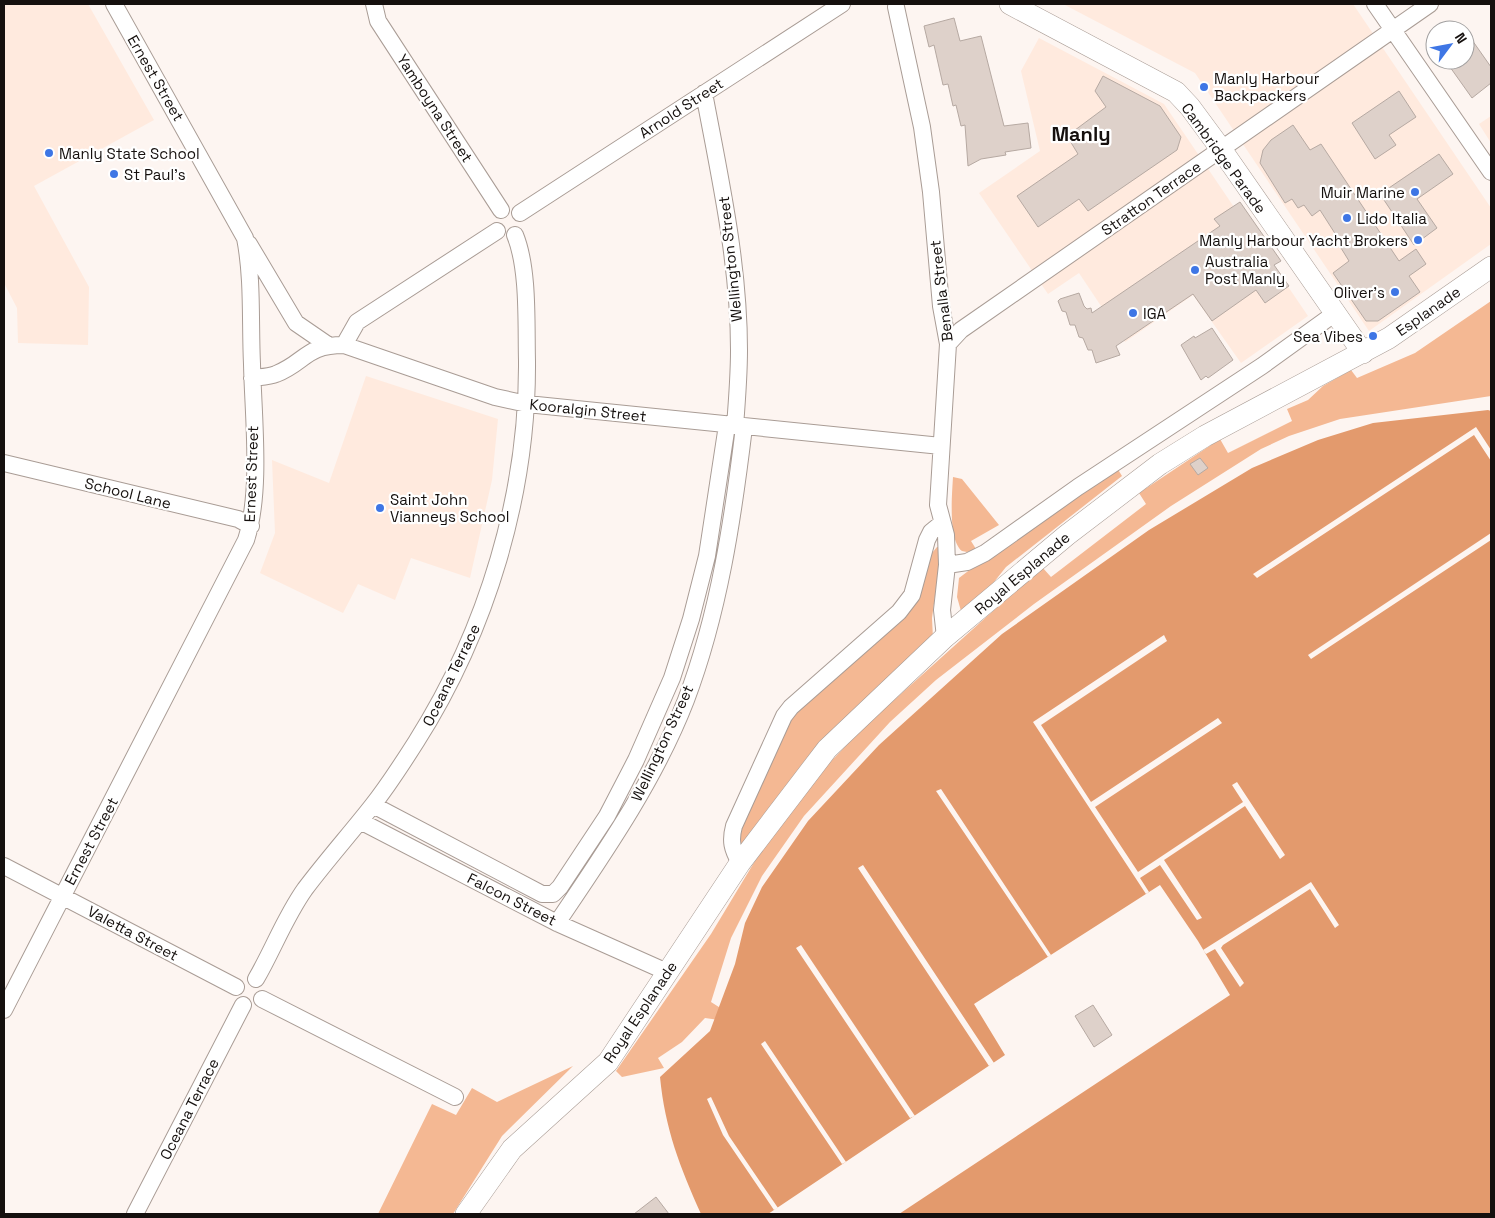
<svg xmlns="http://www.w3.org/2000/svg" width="1495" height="1218" viewBox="0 0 1495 1218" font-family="'Space Grotesk',sans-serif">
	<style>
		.built { fill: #ffeade }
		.green { fill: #f4b893 }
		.water { fill: #e39a6d }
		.pier { fill: #fdf5f1 }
		.building { fill: #ded1ca; stroke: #b6a9a2 }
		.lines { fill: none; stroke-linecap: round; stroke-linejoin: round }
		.minor-casing { stroke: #a99c95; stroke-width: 18 }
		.tertiary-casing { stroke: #a99c95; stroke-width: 22 }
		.minor { stroke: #fff; stroke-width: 16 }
		.tertiary { stroke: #fff; stroke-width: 21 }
		.poi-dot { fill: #3e76e5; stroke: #fff; stroke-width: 2 }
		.labels { text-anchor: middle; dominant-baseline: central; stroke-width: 4.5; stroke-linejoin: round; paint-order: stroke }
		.street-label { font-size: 15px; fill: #15100e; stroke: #fff }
		.poi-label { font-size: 15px; fill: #15100e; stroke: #fff; text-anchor: start }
		.district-label { font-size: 20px; font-weight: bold; fill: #15100e; stroke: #fff }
	</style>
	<rect width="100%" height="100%" fill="#fdf5f1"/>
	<!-- built -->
	<path class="built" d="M 4,4 L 88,4 L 154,120 L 34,186 L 89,287 L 88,345 L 18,343 L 17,308 L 4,283 Z
		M 1063,4 L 1353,4 L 1491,208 L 1491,244 L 1369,331 L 1195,73 Z
		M 1039,38 L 1164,104 L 1308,316 L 1241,363 L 1193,295 L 1125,342 L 1079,273 L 1048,294 L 979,193 L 1040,151 L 1021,71 Z
		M 1491,116 L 1491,143 L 1479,124 Z
		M 366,376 L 498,419 L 492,480 L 470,578 L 411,558 L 395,600 L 358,584 L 343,613 L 260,573 L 275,533 L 272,460 L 329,483 Z"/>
	<!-- green -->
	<path class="green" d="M 1491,301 L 1491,396 L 1340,419 L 1289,436 L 1261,449 L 1171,506 L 1034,604 L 936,680 L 890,722 L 804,816 L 762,876 L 731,938 L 711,1002 L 722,1009 L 719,1020 L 705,1018 L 682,1042 L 658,1058 L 664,1068 L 622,1077 L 616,1071 L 711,934 L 755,861 L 816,777 L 862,729 L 1042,567 L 1051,577 L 1146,504 L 1139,493 L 1220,439 L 1228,453 L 1292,421 L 1287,409 L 1308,400 L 1323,386 L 1351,370 L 1357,378 L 1415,353 Z
		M 1117,468 L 1122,476 L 1006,567 L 990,587 L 961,611 L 957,597 L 959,578 L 1025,528 Z
		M 953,477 L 962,479 L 999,525 L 971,541 L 976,549 L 967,552 L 962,551 C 948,540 952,495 953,477 Z
		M 937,547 L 940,547 L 941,552 L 932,618 L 933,639 L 863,708 L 806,759 L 740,846 L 736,837 L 792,716 L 912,606 L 932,553 Z
		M 573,1066 L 502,1136 L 453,1214 L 378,1214 L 432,1104 L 456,1115 L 472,1088 L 497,1102 Z"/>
	<!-- water -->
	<path class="water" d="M 1488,410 L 1491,411 L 1491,1214 L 899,1214 L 1230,995 L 1198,941 L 1160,885 L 974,1004 L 1005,1055 L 768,1214 L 701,1214 C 680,1167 665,1129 660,1077 L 710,1031 L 735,964 L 745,923 L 762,887 L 808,821 L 879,745 L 1002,634 L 1149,530 L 1252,468 L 1318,440 L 1373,423 Z"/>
	<!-- pier -->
	<path class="pier" d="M 1476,427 L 1491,450 L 1491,461 L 1474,435 L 1257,578 L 1253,574 Z
		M 1491,533 L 1491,540 L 1311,659 L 1308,655 Z
		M 1164,635 L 1167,641 L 1041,725 L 1091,802 L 1218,718 L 1222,723 L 1095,807 L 1138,872 L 1243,802 L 1232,785 L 1237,782 L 1285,855 L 1280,859 L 1245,806 L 1164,860 L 1202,918 L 1197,920 L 1160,865 L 1140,878 L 1149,892 L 1146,894 L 1033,722 Z
		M 941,789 L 1051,955 L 1048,957 L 936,791 Z
		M 863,865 L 994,1063 L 989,1066 L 858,868 Z
		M 1311,882 L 1339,925 L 1335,928 L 1310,889 L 1223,945 L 1221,948 L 1244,983 L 1240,987 L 1215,949 L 1206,954 L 1203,950 Z
		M 801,945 L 915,1116 L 910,1118 L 796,948 Z
		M 765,1041 L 846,1162 L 842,1164 L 761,1044 Z
		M 711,1097 L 729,1136 L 778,1208 L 774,1210 L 723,1135 L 707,1099 Z"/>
	<!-- building -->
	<path class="building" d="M 954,18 L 960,41 L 981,36 L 1004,126 L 1028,123 L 1031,148 L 1005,152 L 1006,155 L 981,159 L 968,166 L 965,125 L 961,126 L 956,105 L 953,106 L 948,84 L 943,85 L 934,45 L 929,47 L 924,26 Z
		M 1465,30 L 1491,67 L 1491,83 L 1472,98 L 1445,60 L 1465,60 Z
		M 1103,76 L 1160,106 L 1181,137 L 1177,150 L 1088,211 L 1079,199 L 1038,227 L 1017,196 L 1078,154 L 1067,136 L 1106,107 L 1095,91 Z
		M 1399,91 L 1416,117 L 1389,135 L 1396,145 L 1375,159 L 1352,123 Z
		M 1293,125 L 1310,150 L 1321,144 L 1399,261 L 1416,249 L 1426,264 L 1409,276 L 1420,292 L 1378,321 L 1366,321 L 1333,273 L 1349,261 L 1341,248 L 1343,246 L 1320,210 L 1312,216 L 1304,205 L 1298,208 L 1292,199 L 1285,203 L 1260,163 L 1263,150 L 1271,140 Z
		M 1439,154 L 1453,174 L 1417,199 L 1437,228 L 1414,245 L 1380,194 Z
		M 1240,202 L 1281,261 L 1274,265 L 1289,286 L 1265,303 L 1256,290 L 1212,321 L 1193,294 L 1116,346 L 1120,355 L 1096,363 L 1092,350 L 1088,350 L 1083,338 L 1079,337 L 1075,325 L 1070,325 L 1066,312 L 1062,311 L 1058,301 L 1060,299 L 1079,293 L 1084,306 L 1087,309 L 1091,308 L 1092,313 L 1220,226 L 1214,219 Z
		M 1212,328 L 1233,360 L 1208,378 L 1206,376 L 1201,380 L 1181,345 L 1194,336 L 1195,338 Z
		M 1200,458 L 1208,468 L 1198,475 L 1190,464 Z
		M 1093,1005 L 1112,1035 L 1094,1047 L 1075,1016 Z
		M 656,1197 L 669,1214 L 634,1214 Z"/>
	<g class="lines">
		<defs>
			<path id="minor" d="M 374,4 L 378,21 L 501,210
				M 1375,4 L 1491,172
				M 896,7 L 922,127 L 931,192 L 941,306 L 948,344 L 938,505 L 946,535 L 947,565 L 942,610 L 945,637
				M 704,93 C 720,178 739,263 739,350 C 739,375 737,401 735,426
				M 520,213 L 842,4
				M 249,244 L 296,323 L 328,345
				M 948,344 L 961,330 L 1430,4
				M 344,345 L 357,322 L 497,231
				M 252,378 C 259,377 269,377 276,374 C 306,362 305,345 344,345 L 495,397 L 527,404 L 941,446
				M 4,463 L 238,519 L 251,526
				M 947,565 L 967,562 L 985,553 L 1078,487 L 1262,366 L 1334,314
				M 373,805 L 542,894 L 553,894 L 560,887 L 607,816 L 636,760 L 672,678 L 691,619 L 707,556 L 727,425
				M 360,821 L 557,923 L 667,972
				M 740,863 C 732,849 730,841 734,826 L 784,716 L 791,707 L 899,612 L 912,595 L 927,540 L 931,532 L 942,523
				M 4,866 L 236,987
				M 557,923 C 605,852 655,780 686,700 C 719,613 733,519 744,427
				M 256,979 C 273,950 285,917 305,889 C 326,861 350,834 372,806 C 388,786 402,764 416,742 C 487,630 528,494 527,361 C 526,325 529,269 515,235
				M 262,999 L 455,1097
				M 4,1010 L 246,540 C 262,490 253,416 252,364 C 250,323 253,279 245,238 L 114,4
				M 135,1214 L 243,1005"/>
			<path id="tertiary" d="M 1010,4 L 1176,92 L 1190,107 L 1221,149 L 1363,353
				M 466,1214 L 512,1149 L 608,1062 L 740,863 L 827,749 L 945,637 L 1067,535 L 1160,464 L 1205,436 L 1389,338 L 1491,267"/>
		</defs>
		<!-- minor casing -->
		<use href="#minor" class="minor-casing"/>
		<!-- tertiary casing -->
		<use href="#tertiary" class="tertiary-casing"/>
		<!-- minor -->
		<use href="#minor" class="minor"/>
		<!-- tertiary -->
		<use href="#tertiary" class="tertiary"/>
	</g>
	<!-- markers -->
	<g class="poi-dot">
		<circle cx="1204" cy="87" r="5"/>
		<circle cx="49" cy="153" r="5"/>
		<circle cx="114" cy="174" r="5"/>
		<circle cx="1415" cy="192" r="5"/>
		<circle cx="1347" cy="218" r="5"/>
		<circle cx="1418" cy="240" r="5"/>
		<circle cx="1195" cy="270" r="5"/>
		<circle cx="1395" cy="292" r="5"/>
		<circle cx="1133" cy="313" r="5"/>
		<circle cx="1373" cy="336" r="5"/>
		<circle cx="380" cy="508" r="5"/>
	</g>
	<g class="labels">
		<!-- street labels -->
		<g class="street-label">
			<text transform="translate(156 78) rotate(60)">Ernest Street</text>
			<text transform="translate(435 108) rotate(57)">Yamboyna Street</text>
			<text transform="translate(681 108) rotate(-33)">Arnold Street</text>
			<text transform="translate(1224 158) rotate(54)">Cambridge Parade</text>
			<text transform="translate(1151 198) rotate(-35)">Stratton Terrace</text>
			<text transform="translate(730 259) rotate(-96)">Wellington Street</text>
			<text transform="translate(941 291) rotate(-97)">Benalla Street</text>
			<text transform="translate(1428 311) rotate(-35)">Esplanade</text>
			<text transform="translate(588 410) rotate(6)">Kooralgin Street</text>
			<text transform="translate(251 474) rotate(-88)">Ernest Street</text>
			<text transform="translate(128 493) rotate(14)">School Lane</text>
			<text transform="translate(1022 573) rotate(-40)">Royal Esplanade</text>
			<text transform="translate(451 675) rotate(-64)">Oceana Terrace</text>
			<text transform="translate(662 743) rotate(-65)">Wellington Street</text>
			<text transform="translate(91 841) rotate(-62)">Ernest Street</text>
			<text transform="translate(512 899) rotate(27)">Falcon Street</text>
			<text transform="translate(133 933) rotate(28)">Valetta Street</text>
			<text transform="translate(640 1012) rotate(-56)">Royal Esplanade</text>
			<text transform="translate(189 1109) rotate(-63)">Oceana Terrace</text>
		</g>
		<!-- poi labels -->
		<g class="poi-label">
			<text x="1214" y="78">Manly Harbour<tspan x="1214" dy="17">Backpackers</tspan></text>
			<text x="59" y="153">Manly State School</text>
			<text x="124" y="174">St Paul's</text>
			<text x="1405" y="192" text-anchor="end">Muir Marine</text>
			<text x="1357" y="218">Lido Italia</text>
			<text x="1408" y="240" text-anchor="end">Manly Harbour Yacht Brokers</text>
			<text x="1205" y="261">Australia<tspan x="1205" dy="17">Post Manly</tspan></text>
			<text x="1385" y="292" text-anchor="end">Oliver's</text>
			<text x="1143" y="313">IGA</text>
			<text x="1363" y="336" text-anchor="end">Sea Vibes</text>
			<text x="390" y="499">Saint John<tspan x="390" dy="17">Vianneys School</tspan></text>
		</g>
		<!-- district labels -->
		<g class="district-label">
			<text x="1081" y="134">Manly</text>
		</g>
	</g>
	<!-- border -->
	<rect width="1495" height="1218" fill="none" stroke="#15100e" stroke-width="10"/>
	<!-- north arrow -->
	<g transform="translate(1450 45) rotate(58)"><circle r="24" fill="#ffffff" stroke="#a19f9f"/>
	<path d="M0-4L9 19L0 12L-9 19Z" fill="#3e76e5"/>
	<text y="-8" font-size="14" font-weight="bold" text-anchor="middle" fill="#15100e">N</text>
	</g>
</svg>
